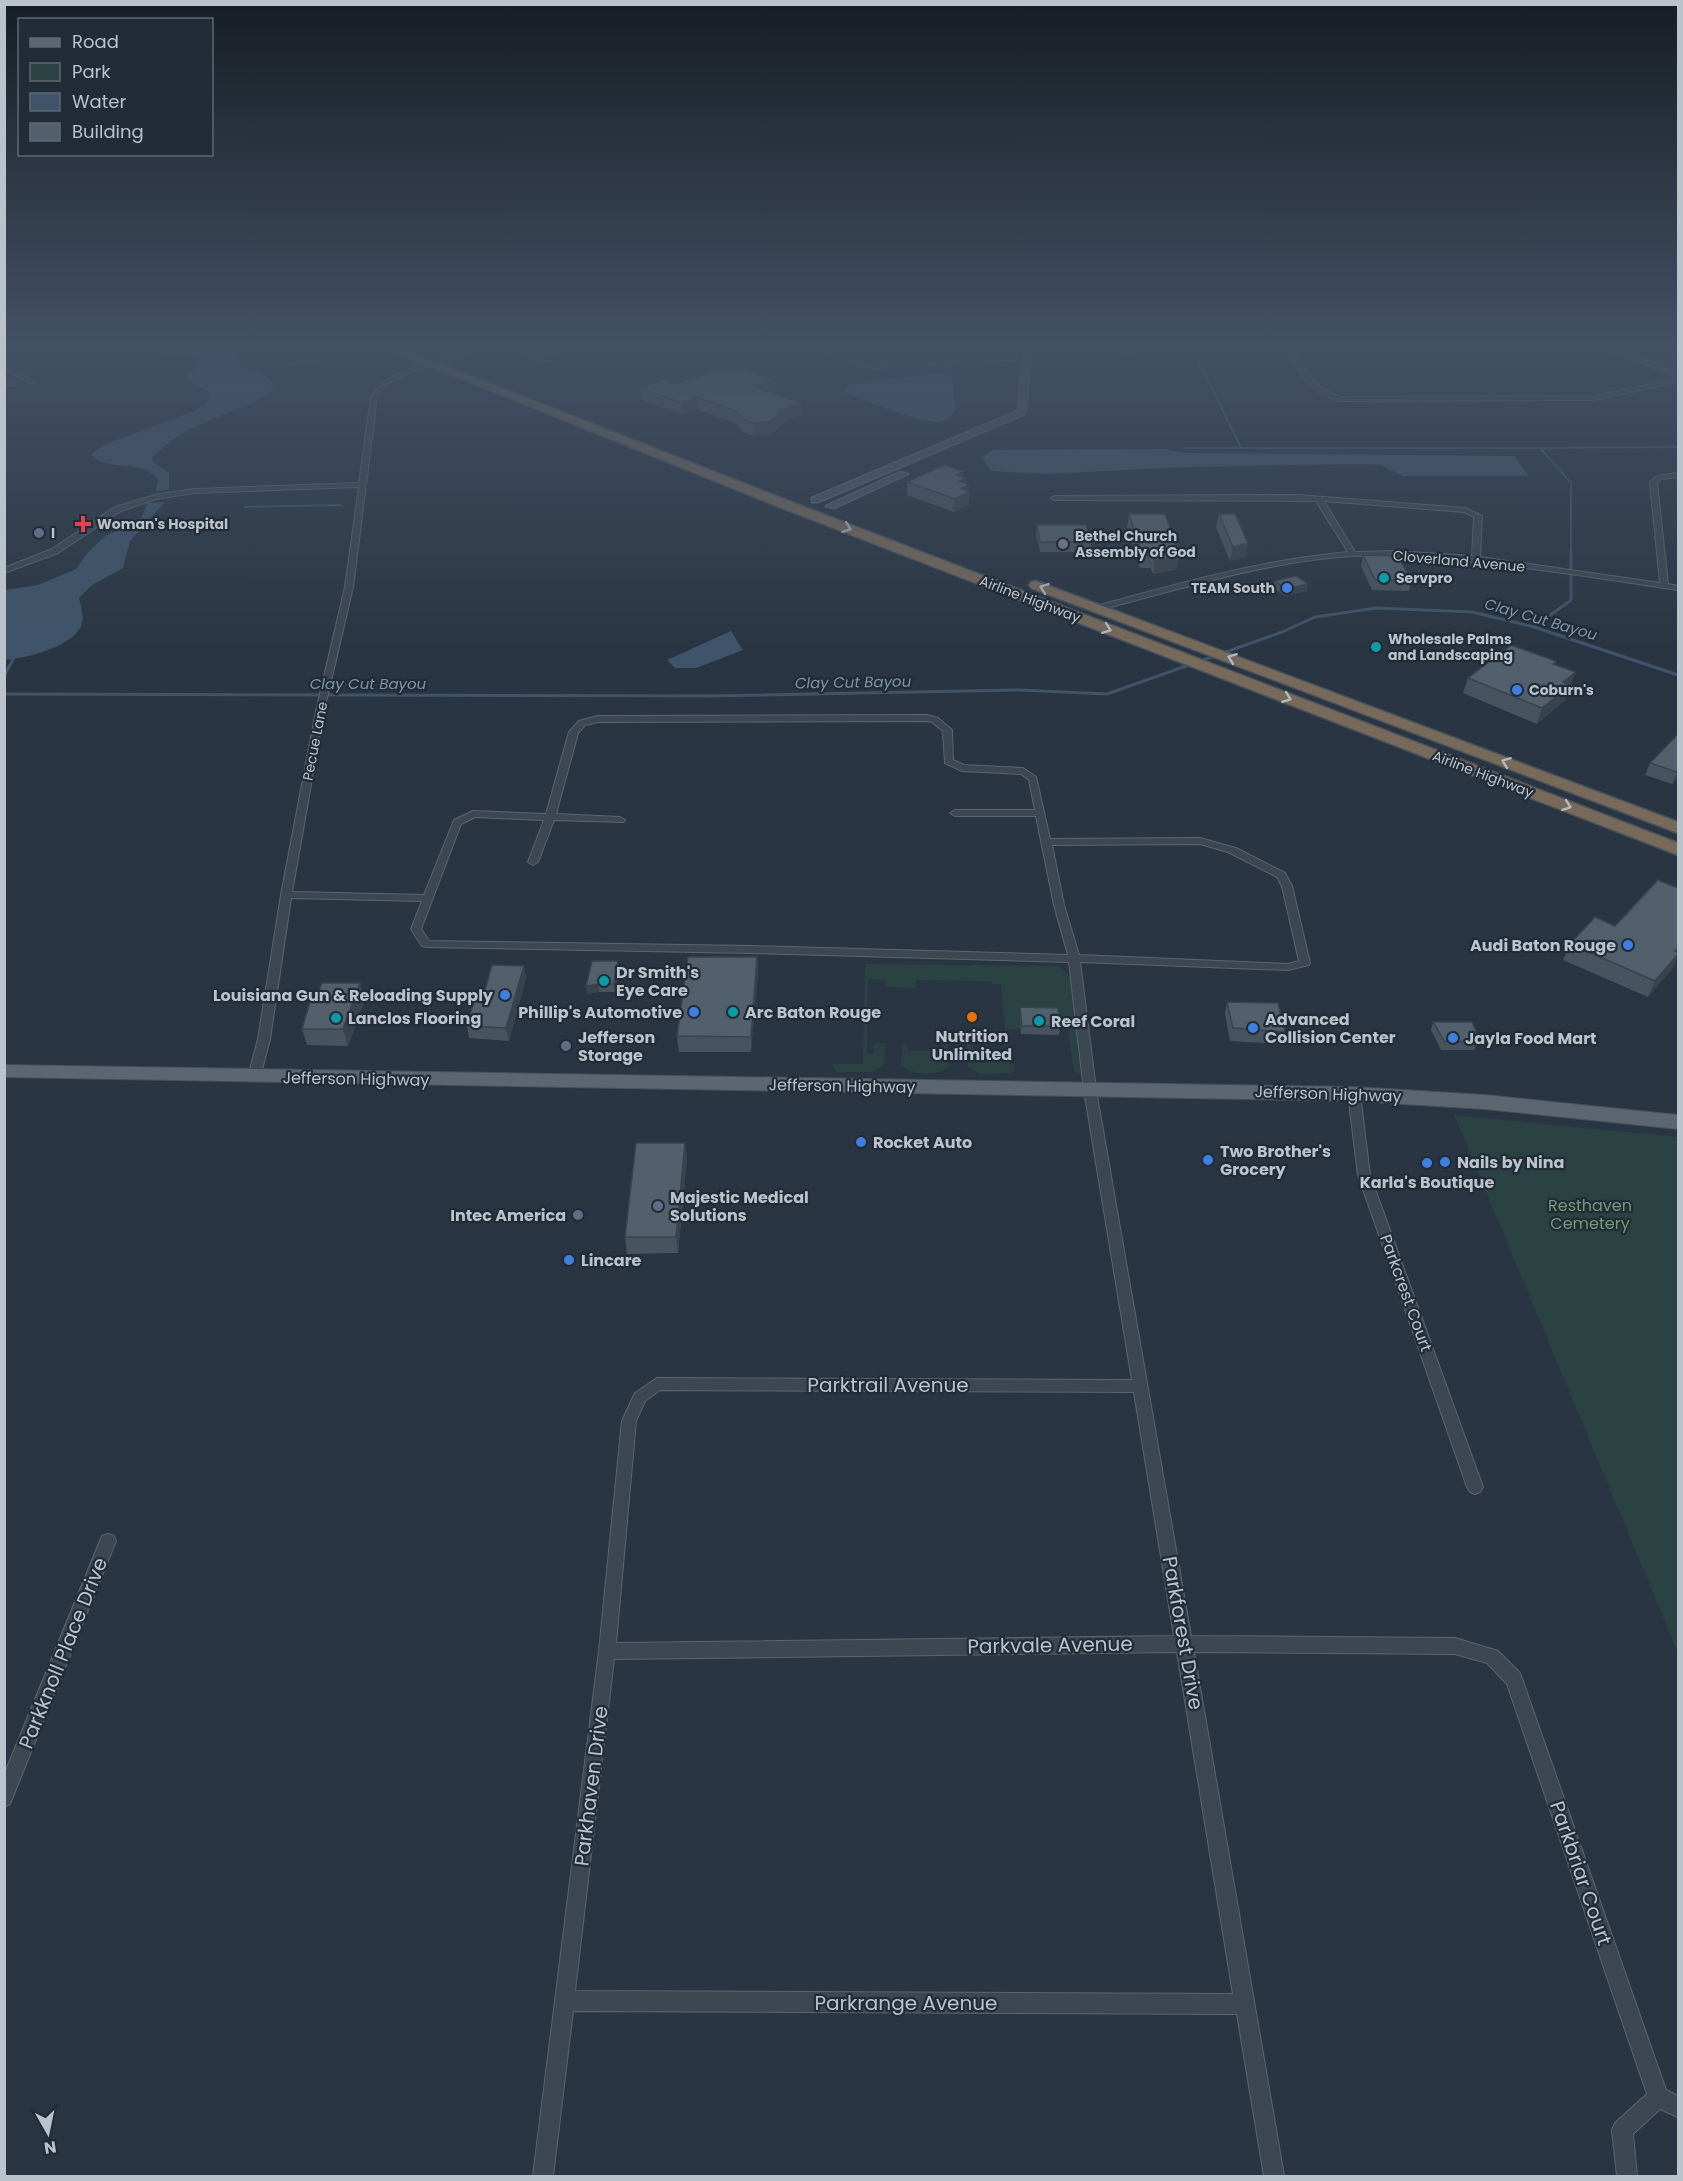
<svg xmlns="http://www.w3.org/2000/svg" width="1683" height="2181" viewBox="0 0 1683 2181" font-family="Poppins,sans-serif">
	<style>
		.green { fill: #2b4243 }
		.water { fill: #3f546a }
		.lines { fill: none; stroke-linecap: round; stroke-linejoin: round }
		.stream-far1 { stroke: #3f546a; stroke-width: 2 }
		.stream { stroke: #3f546a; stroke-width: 3 }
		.street-casing { stroke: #5b656f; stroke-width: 2 }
		.secondary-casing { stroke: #5b656f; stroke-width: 3 }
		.primary-casing { stroke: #46505b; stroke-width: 2 }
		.highway-casing { stroke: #47525c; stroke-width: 3 }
		.street { fill: #3d4752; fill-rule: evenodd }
		.secondary { fill: #4b5664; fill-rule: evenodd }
		.primary { fill: #5b6671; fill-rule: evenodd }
		.highway { fill: #776a5a; fill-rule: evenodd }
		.wall { fill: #47535e }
		.shaded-wall { fill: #39434c }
		.building { fill: #52606d; stroke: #39434c; stroke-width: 1.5 }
		.oneway { stroke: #b3b9c1 }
		.health-dot { fill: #e0444e; stroke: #212c37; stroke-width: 2 }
		.service-dot { fill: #5c6f8a; stroke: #212c37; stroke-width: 2 }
		.worship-dot { fill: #6b7280; stroke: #212c37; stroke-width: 2 }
		.culture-dot { fill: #0f9aa8; stroke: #212c37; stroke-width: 2 }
		.shop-dot { fill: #3f7fe0; stroke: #212c37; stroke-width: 2 }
		.food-dot { fill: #e8710a; stroke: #212c37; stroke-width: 2 }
		.labels { text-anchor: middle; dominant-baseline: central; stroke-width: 4.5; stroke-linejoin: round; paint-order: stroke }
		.far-poi-label { font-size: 14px; font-weight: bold; fill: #bac2cc; stroke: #212c37; text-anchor: start }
		.far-street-label { font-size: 14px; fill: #bac2cc; stroke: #212c37 }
		.far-water-label { font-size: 15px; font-style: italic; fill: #7c95ac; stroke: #212c37 }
		.poi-label { font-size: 16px; font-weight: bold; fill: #bac2cc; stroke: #212c37; text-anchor: start }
		.street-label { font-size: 16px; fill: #bac2cc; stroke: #212c37 }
		.park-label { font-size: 16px; fill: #729b79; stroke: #212c37 }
		.near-street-label { font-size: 20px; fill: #bac2cc; stroke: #212c37 }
	</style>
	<rect width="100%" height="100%" fill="#293542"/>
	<!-- green -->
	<path class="green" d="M 865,964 L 1059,966 C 1062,969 1068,973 1069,976 C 1079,996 1078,1049 1081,1073 L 1078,1075 L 1074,1072 L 1067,1027 L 1020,1015 L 1021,1029 L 1007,1029 L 1010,1064 L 1015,1065 L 1014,1073 L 979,1074 L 968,1067 L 967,1043 L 973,1045 L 974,1052 L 1007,1052 L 1001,984 L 992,984 L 991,981 L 916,980 L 916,988 L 886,987 L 885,980 L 868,979 L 867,1054 L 874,1054 L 874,1043 L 885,1043 L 884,1065 L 872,1072 L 836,1072 L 832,1064 L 863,1064 Z
		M 903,1043 L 907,1044 L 908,1051 L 942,1051 L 942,1045 L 948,1043 L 949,1067 C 937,1077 910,1076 901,1063 Z
		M 1454,1115 L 1678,1137 L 1678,1653 Z"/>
	<!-- water -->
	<path class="water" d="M 138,345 L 214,345 L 237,353 L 242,367 C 253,371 274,375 273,389 L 264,397 C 222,419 187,421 152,458 L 153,462 L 169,473 L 169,490 L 156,491 L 158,479 C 142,458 107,473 91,454 L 104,445 L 194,411 L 204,405 L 209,397 L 208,391 L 187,380 L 188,374 L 200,362 L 199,359 C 181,347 153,360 138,345 Z
		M 936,373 L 951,375 L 956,409 C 951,417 947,421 938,422 C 925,424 857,399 844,391 L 849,385 Z
		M 1165,449 L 1183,453 L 1514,456 L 1529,476 L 1403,476 L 1380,465 L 1361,464 L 1182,467 L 1047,474 L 991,471 L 981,457 L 993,450 Z
		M 165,502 L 130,541 L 123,568 L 92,585 L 79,598 C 81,607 85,618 81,626 C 71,648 25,658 5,660 L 5,590 L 38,585 L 76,569 L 88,552 L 104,537 L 142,517 L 147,503 Z
		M 731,631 L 743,650 L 696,668 L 675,668 L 667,660 Z"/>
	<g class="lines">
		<!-- stream-far1 -->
		<path class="stream-far1" d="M 801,345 L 871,368 L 1018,360
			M 606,348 L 619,345
			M 1036,359 L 1193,349 L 1241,448
			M 277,368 L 369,350
			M 1184,448 L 1540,448
			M 245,507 L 341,505
			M 1571,552 L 1571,483 L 1540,448 L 1678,447"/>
		<!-- stream -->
		<path class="stream" d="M 1534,627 L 1571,600 L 1571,550
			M 4,676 L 16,654
			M 4,694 L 713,696 L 1020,690 L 1107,694 L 1282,632 L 1315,617 L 1376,608 L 1472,612 L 1534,627 L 1678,675"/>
		<defs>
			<path id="street" d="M 1284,345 L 1290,345 C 1304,367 1313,389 1340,397 L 1594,396 L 1678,378 L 1678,382 L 1594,400 L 1340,401 C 1307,392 1300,372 1284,345 Z
				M 425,362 L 427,365 L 388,383 L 377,397 L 353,587 L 324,711 L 292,892 L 424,895 L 454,820 L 473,811 L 546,814 L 569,732 L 579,721 L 598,716 L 927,715 L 938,718 L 952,730 L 953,760 L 964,765 L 1023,768 L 1036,777 L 1050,839 L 1200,838 L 1236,848 L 1285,873 L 1292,886 L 1310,963 L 1309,965 L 1288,970 L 1080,962 L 1096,1090 L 1191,1636 L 1455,1638 L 1498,1651 L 1520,1673 L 1666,2090 L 1678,2096 L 1678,2117 L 1660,2109 L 1633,2134 L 1637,2176 L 1617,2176 L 1612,2130 L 1615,2123 L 1647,2094 L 1507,1684 L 1487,1663 L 1455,1654 L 1194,1652 L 1284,2176 L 1264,2176 L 1237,2014 L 573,2011 L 553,2176 L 533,2176 L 599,1651 L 622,1421 L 635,1393 L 657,1378 L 1132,1380 L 1084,1090 L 1069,962 L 750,953 L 426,947 L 422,946 L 411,929 L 422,901 L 291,898 L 270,1039 L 260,1077 L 258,1080 L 250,1080 L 248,1077 L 258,1039 L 281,895 L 316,711 L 345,587 L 359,487 L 194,493 L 156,499 L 121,511 L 58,553 L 4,573 L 4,568 L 52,549 L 115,507 L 155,495 L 194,489 L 359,483 L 371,397 L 384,381 ZM 927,721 L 932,722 L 943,731 L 945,763 L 962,771 L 1021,774 L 1029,780 L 1035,810 L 955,810 L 950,813 L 955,816 L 1036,816 L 1054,905 L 1068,955 L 750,946 L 429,941 L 421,929 L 461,824 L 475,817 L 544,820 L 528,862 L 533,865 L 538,862 L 554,820 L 623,822 L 625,820 L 620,817 L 556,814 L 578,733 L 585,725 L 598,722 ZM 1200,844 L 1228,852 L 1277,877 L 1282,886 L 1299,961 L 1288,964 L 1079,955 L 1064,905 L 1052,845 ZM 660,1390 L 1134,1392 L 1174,1636 L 616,1643 L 636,1421 L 645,1401 ZM 1177,1652 L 1233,1994 L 575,1991 L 614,1659 Z
				M 4,364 L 34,381 L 35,382 L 30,383 L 4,369 Z
				M 4,377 L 15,384 L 15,386 L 11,386 L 4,382 Z
				M 1678,473 L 1678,477 L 1661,479 L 1657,483 L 1668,584 L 1678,586 L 1678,590 C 1611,580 1543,569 1475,562 C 1435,558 1394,554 1353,556 C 1266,561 1183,589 1099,610 L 1095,608 L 1096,606 C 1179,583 1262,560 1348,552 L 1316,501 L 1055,500 L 1051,498 L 1055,496 L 1298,495 L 1465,508 L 1482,516 L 1480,557 L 1660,583 L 1650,482 L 1657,476 ZM 1324,501 L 1464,512 L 1474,517 L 1472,556 L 1393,551 L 1355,552 Z
				M 1354,1090 L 1360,1094 L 1370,1175 L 1483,1487 L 1480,1492 L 1475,1494 L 1470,1492 L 1467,1487 L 1358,1175 L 1348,1094 Z
				M 108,1534 L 114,1536 L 116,1541 L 10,1804 L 4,1807 L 4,1775 L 100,1541 L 102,1536 Z"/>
			<path id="secondary" d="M 482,345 L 493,345 L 428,366 L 421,364 Z
				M 1024,345 L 1032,345 L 1025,414 L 818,502 L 812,502 L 812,498 L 1018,411 Z
				M 1594,345 L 1604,345 L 1678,371 L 1678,376 Z
				M 900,472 L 908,474 L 834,508 L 826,506 Z"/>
			<path id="primary" d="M 4,1065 L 1354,1087 L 1485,1095 L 1678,1115 L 1678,1129 L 1485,1109 L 1354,1101 L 4,1077 Z"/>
			<path id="highway" d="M 378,345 L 392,345 L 784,499 L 1678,843 L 1678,855 L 774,505 Z
				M 1036,581 L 1678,822 L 1678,833 L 1031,588 L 1029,585 L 1031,582 Z"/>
		</defs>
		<!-- street casing -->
		<use href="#street" class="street-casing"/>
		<!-- secondary casing -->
		<use href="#secondary" class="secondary-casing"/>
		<!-- primary casing -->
		<use href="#primary" class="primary-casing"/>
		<!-- highway casing -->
		<use href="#highway" class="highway-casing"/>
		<!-- street -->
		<use href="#street" class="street"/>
		<!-- secondary -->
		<use href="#secondary" class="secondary"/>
		<!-- primary -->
		<use href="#primary" class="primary"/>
		<!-- highway -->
		<use href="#highway" class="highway"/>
	</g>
	<!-- wall -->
	<path class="wall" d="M 514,345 L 555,345 L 563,348 L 564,357 L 543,363 L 514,350 Z
		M 640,388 L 776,392 L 772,393 L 801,415 L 782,423 L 782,425 L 771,434 L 755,436 L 744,433 L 736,423 L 698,410 L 683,415 L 641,400 Z
		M 963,477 L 969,491 L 969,505 L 954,512 L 907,495 L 907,482 Z
		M 1129,514 L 1179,555 L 1177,569 L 1153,574 L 1151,568 L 1140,568 L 1127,527 Z
		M 1219,514 L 1248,543 L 1246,557 L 1230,561 L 1216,527 Z
		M 1037,525 L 1091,542 L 1090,552 L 1040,552 L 1036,535 Z
		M 1363,555 L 1411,580 L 1409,591 L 1372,590 L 1361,566 Z
		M 1274,581 L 1307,591 L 1285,596 L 1273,588 Z
		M 1556,661 L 1555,665 L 1571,687 L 1565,700 L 1537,724 L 1463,693 L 1468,678 Z
		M 1678,734 L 1678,777 L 1672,784 L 1645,775 L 1650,763 Z
		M 1678,888 L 1678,955 L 1672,969 L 1648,997 L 1563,960 L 1570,944 L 1615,926 Z
		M 757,957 L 758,972 L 751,1052 L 679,1052 L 677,1036 Z
		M 524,966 L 526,978 L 509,1041 L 469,1038 L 467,1026 L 482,1001 Z
		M 619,969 L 615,992 L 599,992 L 587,994 L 586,986 Z
		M 317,995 L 365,1000 L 348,1046 L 307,1045 L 302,1029 Z
		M 1227,1002 L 1285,1032 L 1282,1044 L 1230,1041 L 1225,1014 Z
		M 1020,1007 L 1060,1026 L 1059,1035 L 1021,1034 L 1020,1015 Z
		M 1433,1022 L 1479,1038 L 1474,1050 L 1441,1050 L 1431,1030 Z
		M 685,1143 L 687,1159 L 678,1253 L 627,1254 L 625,1237 Z"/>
	<!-- shaded-wall -->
	<path class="shaded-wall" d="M 563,348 L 564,357 L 543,363 L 542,354 Z
		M 775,380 L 776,392 L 755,400 L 755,387 Z
		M 697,397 L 698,410 L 683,415 L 682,403 Z
		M 801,403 L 801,415 L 782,423 L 782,425 L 771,434 L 755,436 L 754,423 L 779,411 Z
		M 963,472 L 963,480 L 966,478 L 966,486 L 969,485 L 969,492 L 970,492 L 969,505 L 954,512 L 956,475 Z
		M 1248,543 L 1246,557 L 1230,561 L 1233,547 Z
		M 1179,555 L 1177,569 L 1153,574 L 1155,561 Z
		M 1308,584 L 1307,591 L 1285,596 L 1287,589 Z
		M 1576,672 L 1565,700 L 1537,724 L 1542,708 L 1563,682 Z
		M 1678,771 L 1678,777 L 1672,784 L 1677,772 Z
		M 1678,948 L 1678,955 L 1672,969 L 1648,997 L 1655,981 Z
		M 757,957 L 758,972 L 751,1052 L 751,1037 Z
		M 618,961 L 619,969 L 615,992 L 614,984 Z
		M 524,966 L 526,978 L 509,1041 L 506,1028 Z
		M 360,983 L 365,1000 L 348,1046 L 343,1029 Z
		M 598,984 L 599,992 L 587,994 L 586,986 Z
		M 685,1143 L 687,1159 L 678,1253 L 676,1237 Z"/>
	<!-- building -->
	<path class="building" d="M 521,345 L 555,345 L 563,348 L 542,354 Z
		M 743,369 L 775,380 L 755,387 L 801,403 L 779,411 L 782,412 L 770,421 L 754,423 L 744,420 L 735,411 L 697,397 L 682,403 L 640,388 L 663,380 L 676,384 L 712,372 L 718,374 Z
		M 945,465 L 963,472 L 956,475 L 966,478 L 959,481 L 969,485 L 961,488 L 970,492 L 955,499 L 907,482 Z
		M 1129,514 L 1165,514 L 1179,555 L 1155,561 L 1153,555 L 1142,555 Z
		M 1219,514 L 1235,514 L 1248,543 L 1233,547 Z
		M 1037,525 L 1086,525 L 1091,542 L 1040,542 Z
		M 1363,555 L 1398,556 L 1411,580 L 1375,580 Z
		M 1296,576 L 1308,584 L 1287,589 L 1274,581 Z
		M 1511,645 L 1556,661 L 1553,664 L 1576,672 L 1563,682 L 1571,685 L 1542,708 L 1468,678 Z
		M 1678,734 L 1678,771 L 1677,772 L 1650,763 Z
		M 1658,880 L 1678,888 L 1678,948 L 1675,951 L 1678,953 L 1678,954 L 1655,981 L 1570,944 L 1595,917 L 1615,926 Z
		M 688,957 L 757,957 L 751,1037 L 677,1036 Z
		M 592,961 L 618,961 L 614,984 L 598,984 L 586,986 Z
		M 492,965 L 524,966 L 506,1028 L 467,1026 L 474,1001 L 482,1001 Z
		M 322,983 L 360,983 L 343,1029 L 302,1029 L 312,995 L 317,995 Z
		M 1227,1002 L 1278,1003 L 1285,1032 L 1233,1028 Z
		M 1020,1007 L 1058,1008 L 1060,1026 L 1022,1026 Z
		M 1433,1022 L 1472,1022 L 1479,1038 L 1476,1038 L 1477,1042 L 1444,1041 Z
		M 636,1143 L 685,1143 L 676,1237 L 625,1237 Z"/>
	<!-- one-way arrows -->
	<defs><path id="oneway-chevron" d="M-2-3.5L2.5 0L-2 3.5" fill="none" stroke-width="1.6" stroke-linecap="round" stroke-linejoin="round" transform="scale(1.5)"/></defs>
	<g class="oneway">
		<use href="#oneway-chevron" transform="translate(847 528) rotate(21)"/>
		<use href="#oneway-chevron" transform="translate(1044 588) rotate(-160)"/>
		<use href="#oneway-chevron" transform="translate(1107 629) rotate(21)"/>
		<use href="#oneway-chevron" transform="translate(1232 658) rotate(-159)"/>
		<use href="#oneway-chevron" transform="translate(1287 698) rotate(21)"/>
		<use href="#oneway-chevron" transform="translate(1506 762) rotate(-159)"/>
		<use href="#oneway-chevron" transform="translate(1567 806) rotate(21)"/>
	</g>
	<!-- sky -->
	<linearGradient id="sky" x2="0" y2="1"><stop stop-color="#171d24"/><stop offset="0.53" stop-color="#435165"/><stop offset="1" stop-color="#435165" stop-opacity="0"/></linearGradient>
	<rect width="1683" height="650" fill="url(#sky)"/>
	<!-- markers -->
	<path class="health-dot" d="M80 515h6v6h6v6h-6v6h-6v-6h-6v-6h6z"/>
	<g class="service-dot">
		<circle cx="39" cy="533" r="6"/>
		<circle cx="566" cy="1046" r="6"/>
		<circle cx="658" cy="1206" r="6"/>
		<circle cx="578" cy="1215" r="6"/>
	</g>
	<circle class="worship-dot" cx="1063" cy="544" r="6"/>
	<g class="culture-dot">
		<circle cx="1384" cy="578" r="6"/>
		<circle cx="1376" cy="647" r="6"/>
		<circle cx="604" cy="981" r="6"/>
		<circle cx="733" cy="1012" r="6"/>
		<circle cx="336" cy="1018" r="6"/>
		<circle cx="1039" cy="1021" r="6"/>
	</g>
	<g class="shop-dot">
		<circle cx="1287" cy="588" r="6"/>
		<circle cx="1517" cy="690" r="6"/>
		<circle cx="1628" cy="945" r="6"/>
		<circle cx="505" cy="995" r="6"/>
		<circle cx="694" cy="1012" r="6"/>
		<circle cx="1253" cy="1028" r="6"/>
		<circle cx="1453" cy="1038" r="6"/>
		<circle cx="861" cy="1142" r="6"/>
		<circle cx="1208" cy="1160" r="6"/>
		<circle cx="1445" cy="1162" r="6"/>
		<circle cx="1427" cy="1163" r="6"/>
		<circle cx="569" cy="1260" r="6"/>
	</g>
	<circle class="food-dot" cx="972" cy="1017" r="6"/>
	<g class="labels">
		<!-- far-poi labels -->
		<g class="far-poi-label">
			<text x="97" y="524">Woman's Hospital</text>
			<text x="51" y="533">I</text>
			<text x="1075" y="536">Bethel Church<tspan x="1075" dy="16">Assembly of God</tspan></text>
			<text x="1396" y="578">Servpro</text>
			<text x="1275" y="588" text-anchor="end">TEAM South</text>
			<text x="1388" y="639">Wholesale Palms<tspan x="1388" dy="16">and Landscaping</tspan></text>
			<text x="1529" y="690">Coburn's</text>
		</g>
		<!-- far-street labels -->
		<g class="far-street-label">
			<text transform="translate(1459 561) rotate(5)">Cloverland Avenue</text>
			<text transform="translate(1030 599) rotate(21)">Airline Highway</text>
			<text transform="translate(315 741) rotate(-79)">Pecue Lane</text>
			<text transform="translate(1483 774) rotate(21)">Airline Highway</text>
		</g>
		<!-- far-water labels -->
		<g class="far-water-label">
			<text transform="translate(1541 619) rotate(16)">Clay Cut Bayou</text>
			<text transform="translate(853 682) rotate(-1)">Clay Cut Bayou</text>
			<text x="368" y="683">Clay Cut Bayou</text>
		</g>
		<!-- poi labels -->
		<g class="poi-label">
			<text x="1616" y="945" text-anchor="end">Audi Baton Rouge</text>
			<text x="616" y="972">Dr Smith's<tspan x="616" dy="18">Eye Care</tspan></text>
			<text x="493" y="995" text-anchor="end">Louisiana Gun &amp; Reloading Supply</text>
			<text x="682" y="1012" text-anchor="end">Phillip's Automotive</text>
			<text x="745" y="1012">Arc Baton Rouge</text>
			<text x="348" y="1018">Lanclos Flooring</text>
			<text x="1265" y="1019">Advanced<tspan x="1265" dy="18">Collision Center</tspan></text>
			<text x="1051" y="1021">Reef Coral</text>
			<text x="972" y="1036" text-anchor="middle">Nutrition<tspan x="972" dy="18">Unlimited</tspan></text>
			<text x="578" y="1037">Jefferson<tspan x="578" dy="18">Storage</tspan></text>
			<text x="1465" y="1038">Jayla Food Mart</text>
			<text x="873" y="1142">Rocket Auto</text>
			<text x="1220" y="1151">Two Brother's<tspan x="1220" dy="18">Grocery</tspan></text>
			<text x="1457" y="1162">Nails by Nina</text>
			<text x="1427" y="1182" text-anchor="middle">Karla's Boutique</text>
			<text x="670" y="1197">Majestic Medical<tspan x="670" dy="18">Solutions</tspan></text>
			<text x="566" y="1215" text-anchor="end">Intec America</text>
			<text x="581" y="1260">Lincare</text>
		</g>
		<!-- street labels -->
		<g class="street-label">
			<text transform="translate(356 1079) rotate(1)">Jefferson Highway</text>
			<text transform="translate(842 1086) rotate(1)">Jefferson Highway</text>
			<text transform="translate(1328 1094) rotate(2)">Jefferson Highway</text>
			<text transform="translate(1406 1293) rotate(70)">Parkcrest Court</text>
		</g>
		<!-- park labels -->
		<g class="park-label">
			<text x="1590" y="1205">Resthaven<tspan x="1590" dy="18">Cemetery</tspan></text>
		</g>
		<!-- near-street labels -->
		<g class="near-street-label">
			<text x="888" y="1385">Parktrail Avenue</text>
			<text transform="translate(1183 1633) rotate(80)">Parkforest Drive</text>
			<text transform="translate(1050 1645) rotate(-1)">Parkvale Avenue</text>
			<text transform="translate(63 1653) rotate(-68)">Parkknoll Place Drive</text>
			<text transform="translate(591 1786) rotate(-83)">Parkhaven Drive</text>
			<text transform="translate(1581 1873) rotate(71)">Parkbriar Court</text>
			<text x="906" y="2003">Parkrange Avenue</text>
		</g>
	</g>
	<!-- border -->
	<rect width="1683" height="2181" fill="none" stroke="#bac2cc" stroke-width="12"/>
	<!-- legend -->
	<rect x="18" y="18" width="195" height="138" fill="#212c37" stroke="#5e6873" stroke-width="1.5"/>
	<rect x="30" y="38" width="30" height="9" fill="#5b6671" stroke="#5e6873" stroke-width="1.5"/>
	<text x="72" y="48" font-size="18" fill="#bac2cc">Road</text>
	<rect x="30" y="63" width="30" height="18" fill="#2b4243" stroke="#5e6873" stroke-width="1.5"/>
	<text x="72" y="78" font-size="18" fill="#bac2cc">Park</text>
	<rect x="30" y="93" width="30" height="18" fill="#3f546a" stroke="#5e6873" stroke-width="1.5"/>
	<text x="72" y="108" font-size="18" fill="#bac2cc">Water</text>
	<rect x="30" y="123" width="30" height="18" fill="#52606d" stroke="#5e6873" stroke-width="1.5"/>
	<text x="72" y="138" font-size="18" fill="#bac2cc">Building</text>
	<!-- north arrow -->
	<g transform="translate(48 2133) rotate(171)" stroke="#212c37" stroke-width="4.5" paint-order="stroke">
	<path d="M0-4.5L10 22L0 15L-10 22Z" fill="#bac2cc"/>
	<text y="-9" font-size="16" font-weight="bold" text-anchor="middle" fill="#bac2cc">N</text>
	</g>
</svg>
